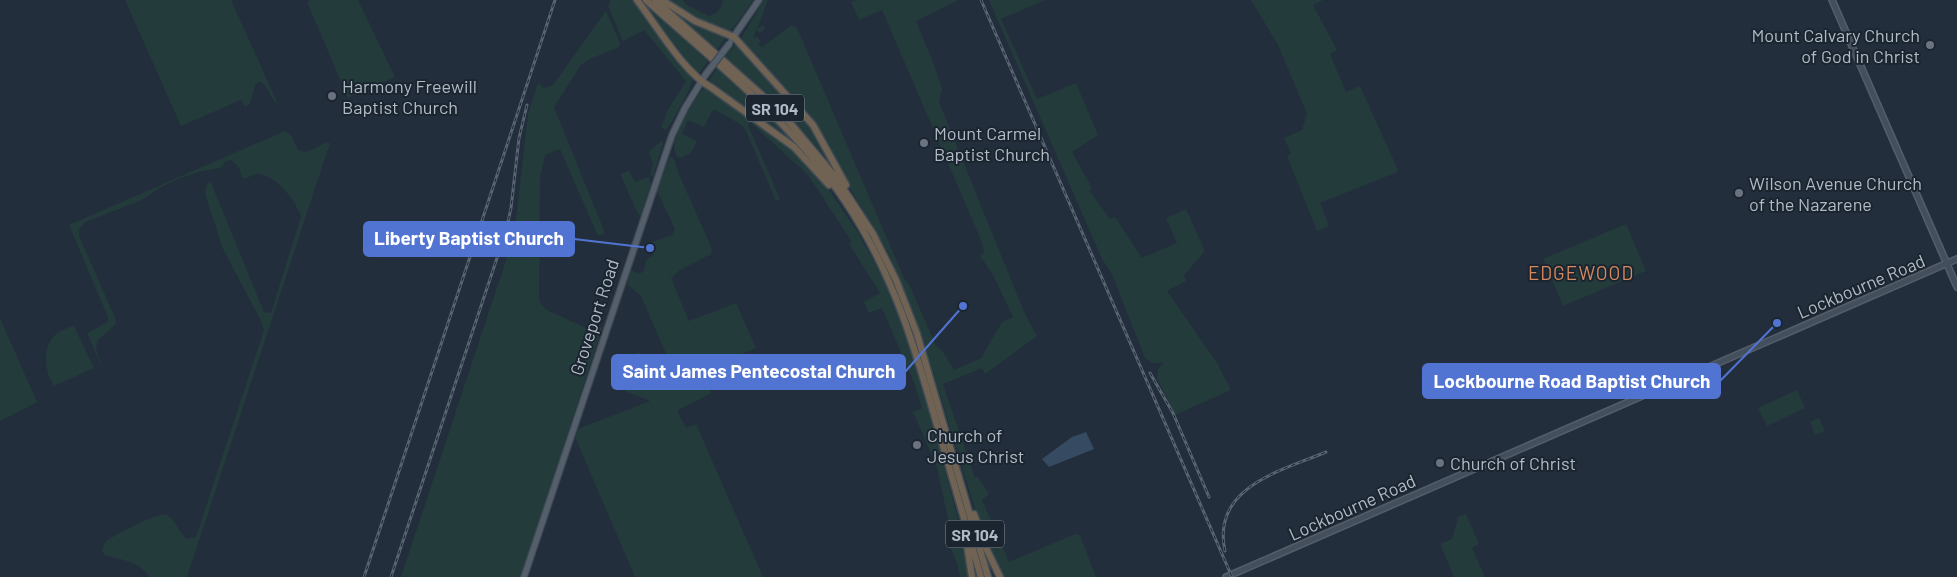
<svg xmlns="http://www.w3.org/2000/svg" width="1957" height="577" viewBox="0 0 1957 577" font-family="Barlow,sans-serif">
	<style>
		.green { fill: #243b3c }
		.water { fill: #364b62 }
		.lines { fill: none; stroke-linecap: round; stroke-linejoin: round }
		.secondary-casing { stroke: #545e69; stroke-width: 8 }
		.primary-casing { stroke: #3f4954; stroke-width: 8 }
		.highway-casing { stroke: #414b56; stroke-width: 9 }
		.secondary { stroke: #444f5e; stroke-width: 5 }
		.primary { stroke: #545f6b; stroke-width: 5.5 }
		.highway { stroke: #716353; stroke-width: 6 }
		.rail-casing { stroke: #586472; stroke-width: 3 }
		.rail { stroke: #1b2530; stroke-width: 1; stroke-dasharray: 4; stroke-linecap: butt }
		.primary-bridge-casing { stroke: #3f4954; stroke-width: 8; stroke-linecap: butt }
		.primary-bridge { stroke: #545f6b; stroke-width: 5.5 }
		.worship-dot { fill: #6b7280; stroke: #1b2530; stroke-width: 2 }
		.labels { text-anchor: middle; dominant-baseline: central; stroke-width: 4; stroke-linejoin: round; paint-order: stroke }
		.shield { fill: #1b2530; stroke: #848e9a; stroke-width: 1 }
		.shield-label { font-size: 16px; font-weight: bold; fill: #b1bbc7 }
		.poi-label { font-size: 18px; fill: #b1bbc7; stroke: #1b2530; text-anchor: start }
		.street-label { font-size: 18px; fill: #b1bbc7; stroke: #1b2530 }
		.neighbourhood-label { font-size: 19px; letter-spacing: 1px; fill: #d4895f; stroke: #1b2530 }
		.leader { fill: none; stroke: #5174d2; stroke-width: 2 }
		.callout-dot { fill: #5174d2; stroke: #1b2530; stroke-width: 2 }
		.callout { fill: #5174d2; stroke: #5174d2; stroke-width: 2 }
		.callout-label { font-size: 19px; text-anchor: middle; font-weight: bold; fill: #fff }
	</style>
	<rect width="100%" height="100%" fill="#222e3b"/>
	<!-- green -->
	<path class="green" d="M 125,0 L 231,0 L 278,104 C 269,98 269,86 259,81 L 255,85 L 250,104 L 245,107 L 241,100 L 181,126 Z
		M 310,0 L 358,0 L 395,77 L 348,98 L 307,2 Z
		M 611,0 L 634,0 L 692,76 C 692,80 693,80 691,84 C 690,90 669,128 666,130 L 661,128 L 668,110 L 686,81 L 644,30 L 623,41 L 608,6 Z
		M 642,0 L 708,61 L 698,75 L 641,1 Z
		M 666,0 L 682,0 L 687,5 L 709,16 C 717,14 721,9 723,0 L 753,0 L 734,27 L 726,32 L 696,18 Z
		M 764,0 L 768,0 L 757,29 L 763,25 L 765,28 L 760,33 L 756,30 L 753,39 L 756,36 L 761,41 L 758,44 L 762,47 L 792,25 L 797,28 L 904,278 L 909,284 L 936,346 L 941,349 L 954,370 L 981,358 L 1002,322 L 1013,317 L 992,273 L 980,256 L 984,251 L 981,240 L 882,10 L 859,20 L 851,2 L 857,0 L 959,0 L 916,21 L 935,67 L 942,89 L 939,102 L 1025,314 L 1037,336 L 985,374 L 982,368 L 943,384 L 975,478 L 978,477 L 989,494 L 982,500 L 1009,562 L 1075,534 L 1080,535 L 1096,577 L 1004,577 L 979,522 L 922,336 L 911,307 L 889,254 L 844,178 L 821,133 L 813,120 L 742,41 L 742,37 Z
		M 989,0 L 1045,0 L 1001,19 L 1037,99 L 1076,83 L 1098,135 L 1072,152 L 1092,188 L 1089,190 L 1110,219 L 1115,217 L 1142,258 L 1177,243 L 1166,218 L 1186,209 L 1205,251 L 1184,275 L 1186,281 L 1167,291 L 1217,363 L 1231,390 L 1175,415 L 1157,378 L 1158,369 L 1164,363 L 1152,363 L 1145,358 L 1111,272 L 1102,259 Z
		M 1251,0 L 1323,0 L 1313,5 L 1337,50 L 1330,54 L 1346,92 L 1360,86 L 1398,170 L 1395,173 L 1320,203 L 1329,226 L 1317,231 L 1287,156 L 1291,154 L 1284,138 L 1302,130 L 1307,114 L 1278,45 Z
		M 670,7 L 723,35 L 726,37 L 717,50 L 669,8 Z
		M 606,11 L 620,43 L 619,47 L 590,59 L 581,65 L 554,107 L 605,233 L 598,236 L 560,149 L 545,155 L 540,178 L 539,301 L 545,309 L 588,329 L 593,324 L 602,328 L 521,577 L 401,577 L 514,236 L 528,114 L 538,83 L 544,88 L 553,85 Z
		M 736,43 L 811,125 L 835,169 L 808,137 L 772,100 L 725,57 Z
		M 717,68 L 778,124 L 806,155 L 787,138 L 708,82 Z
		M 704,88 L 711,88 L 793,148 L 812,169 L 830,191 L 858,233 L 880,272 L 891,292 L 905,327 L 919,373 L 963,537 L 970,577 L 960,577 L 958,566 L 949,544 L 952,538 L 937,467 L 913,412 L 922,408 L 915,385 L 882,308 L 869,313 L 864,302 L 880,293 L 849,244 L 852,242 L 808,175 L 750,122 L 748,125 L 780,199 L 776,201 L 746,131 L 742,125 L 715,110 L 712,111 L 704,127 L 688,120 L 682,134 L 697,141 L 691,153 L 681,158 L 677,157 C 676,153 673,149 674,145 C 675,132 694,97 704,88 Z
		M 285,131 L 291,135 L 298,150 L 306,152 L 326,143 L 330,143 L 187,577 L 149,577 C 139,560 122,561 105,555 L 102,551 L 103,546 L 107,540 C 117,535 158,511 167,515 C 175,519 179,533 187,539 L 196,537 L 264,330 L 260,319 L 223,249 L 206,197 L 205,190 L 207,184 L 210,182 L 212,185 L 264,312 L 271,313 L 301,216 C 295,201 277,175 258,174 C 253,174 248,178 243,179 L 238,166 L 231,160 L 226,161 L 220,168 L 198,172 L 178,179 L 161,187 L 142,200 L 85,222 L 79,230 L 79,236 L 116,320 L 115,325 L 97,341 L 96,349 L 105,375 L 87,333 L 108,322 L 108,317 L 69,225 Z
		M 662,140 L 663,143 L 653,176 L 651,176 L 650,174 L 653,164 L 649,152 Z
		M 670,157 L 672,157 L 675,161 L 678,172 L 712,249 L 711,254 L 680,270 L 671,278 L 689,321 L 736,303 L 756,348 L 703,371 L 711,393 L 677,411 L 686,428 L 696,424 L 763,577 L 635,577 L 575,437 L 578,429 L 650,401 L 625,391 L 636,352 L 670,363 L 641,296 L 627,284 L 631,270 L 639,274 L 644,271 L 646,260 L 654,255 L 649,243 L 672,235 L 675,229 L 657,191 Z
		M 629,171 L 635,182 L 648,177 L 651,184 L 641,216 L 638,214 L 620,174 Z
		M 1626,224 L 1646,271 L 1563,306 L 1543,259 Z
		M 0,318 L 37,402 L 0,421 Z
		M 74,326 L 94,368 L 54,386 C 44,371 42,347 56,334 C 60,330 68,328 74,326 Z
		M 1797,390 L 1805,408 L 1767,426 L 1758,408 Z
		M 1819,418 L 1825,431 L 1815,435 L 1810,422 Z
		M 1466,514 L 1479,544 L 1472,548 L 1485,577 L 1454,577 L 1440,544 L 1452,539 L 1458,517 Z"/>
	<!-- water -->
	<path class="water" d="M 1086,432 L 1094,449 L 1049,467 L 1042,459 L 1072,437 Z"/>
	<g class="lines">
		<defs>
			<path id="secondary" d="M 1832,0 L 1957,287
				M 1226,577 L 1957,259"/>
			<path id="primary" d="M 732,39 L 759,0
				M 524,577 L 672,135 L 685,108 L 706,74"/>
			<path id="highway" d="M 637,0 C 657,26 684,73 712,88 L 794,147 L 829,185
				M 646,0 C 716,63 792,122 845,201 C 895,275 917,354 941,439 C 954,485 968,531 981,577
				M 655,0 L 764,97 L 790,123 L 837,179 L 873,234 L 896,280 L 917,334 L 988,577
				M 662,0 L 695,21 L 734,37 L 813,125 L 846,185
				M 974,514 L 986,548 L 1000,577
				M 965,532 L 972,577"/>
		</defs>
		<!-- secondary casing -->
		<use href="#secondary" class="secondary-casing"/>
		<!-- primary casing -->
		<use href="#primary" class="primary-casing"/>
		<!-- highway casing -->
		<use href="#highway" class="highway-casing"/>
		<!-- secondary -->
		<use href="#secondary" class="secondary"/>
		<!-- primary -->
		<use href="#primary" class="primary"/>
		<!-- highway -->
		<use href="#highway" class="highway"/>
		<defs>
			<path id="rail" d="M 981,0 L 1232,577
				M 1150,373 L 1173,413 L 1209,497
				M 1225,551 C 1211,487 1281,471 1326,452
				M 364,577 L 555,0
				M 391,577 L 506,231 L 511,208 L 519,138 L 527,105"/>
		</defs>
		<!-- rail casing -->
		<use href="#rail" class="rail-casing"/>
		<!-- rail -->
		<use href="#rail" class="rail"/>
		<defs>
			<path id="primary-bridge" d="M 706,74 L 730,43"/>
		</defs>
		<!-- primary-bridge casing -->
		<use href="#primary-bridge" class="primary-bridge-casing"/>
		<!-- primary-bridge -->
		<use href="#primary-bridge" class="primary-bridge"/>
	</g>
	<!-- markers -->
	<g class="worship-dot">
		<circle cx="1930" cy="45" r="5"/>
		<circle cx="332" cy="96" r="5"/>
		<circle cx="924" cy="143" r="5"/>
		<circle cx="1739" cy="193" r="5"/>
		<circle cx="917" cy="445" r="5"/>
		<circle cx="1440" cy="463" r="5"/>
	</g>
	<g class="labels">
		<!-- shield labels -->
		<g class="shield">
			<rect x="746" y="94.5" width="58" height="27" rx="4"/>
			<rect x="946" y="520.5" width="58" height="27" rx="4"/>
		</g>
		<g class="shield-label">
			<text x="775" y="108">SR 104</text>
			<text x="975" y="534">SR 104</text>
		</g>
		<!-- poi labels -->
		<g class="poi-label">
			<text x="1920" y="35" text-anchor="end">Mount Calvary Church<tspan x="1920" dy="21">of God in Christ</tspan></text>
			<text x="342" y="86">Harmony Freewill<tspan x="342" dy="21">Baptist Church</tspan></text>
			<text x="934" y="133">Mount Carmel<tspan x="934" dy="21">Baptist Church</tspan></text>
			<text x="1749" y="183">Wilson Avenue Church<tspan x="1749" dy="21">of the Nazarene</tspan></text>
			<text x="927" y="435">Church of<tspan x="927" dy="21">Jesus Christ</tspan></text>
			<text x="1450" y="463">Church of Christ</text>
		</g>
		<!-- street labels -->
		<g class="street-label">
			<text transform="translate(1861 286) rotate(-23)">Lockbourne Road</text>
			<text transform="translate(594 317) rotate(-72)">Groveport Road</text>
			<text transform="translate(1352 507) rotate(-24)">Lockbourne Road</text>
		</g>
		<!-- neighbourhood labels -->
		<g class="neighbourhood-label">
			<text x="1581" y="272">EDGEWOOD</text>
		</g>
	</g>
	<!-- callouts -->
	<path class="leader" d="M650 248L574 239M963 306L905 372M1777 323L1720 381"/>
	<g class="callout-dot">
		<circle cx="650" cy="248" r="5"/>
		<circle cx="963" cy="306" r="5"/>
		<circle cx="1777" cy="323" r="5"/>
	</g>
	<g class="callout">
		<rect x="364" y="222" width="210" height="34" rx="5"/>
		<rect x="612" y="355" width="293" height="34" rx="5"/>
		<rect x="1423" y="364" width="297" height="34" rx="5"/>
	</g>
	<g class="callout-label">
		<text x="469" y="245">Liberty Baptist Church</text>
		<text x="759" y="378">Saint James Pentecostal Church</text>
		<text x="1572" y="388">Lockbourne Road Baptist Church</text>
	</g>
</svg>
